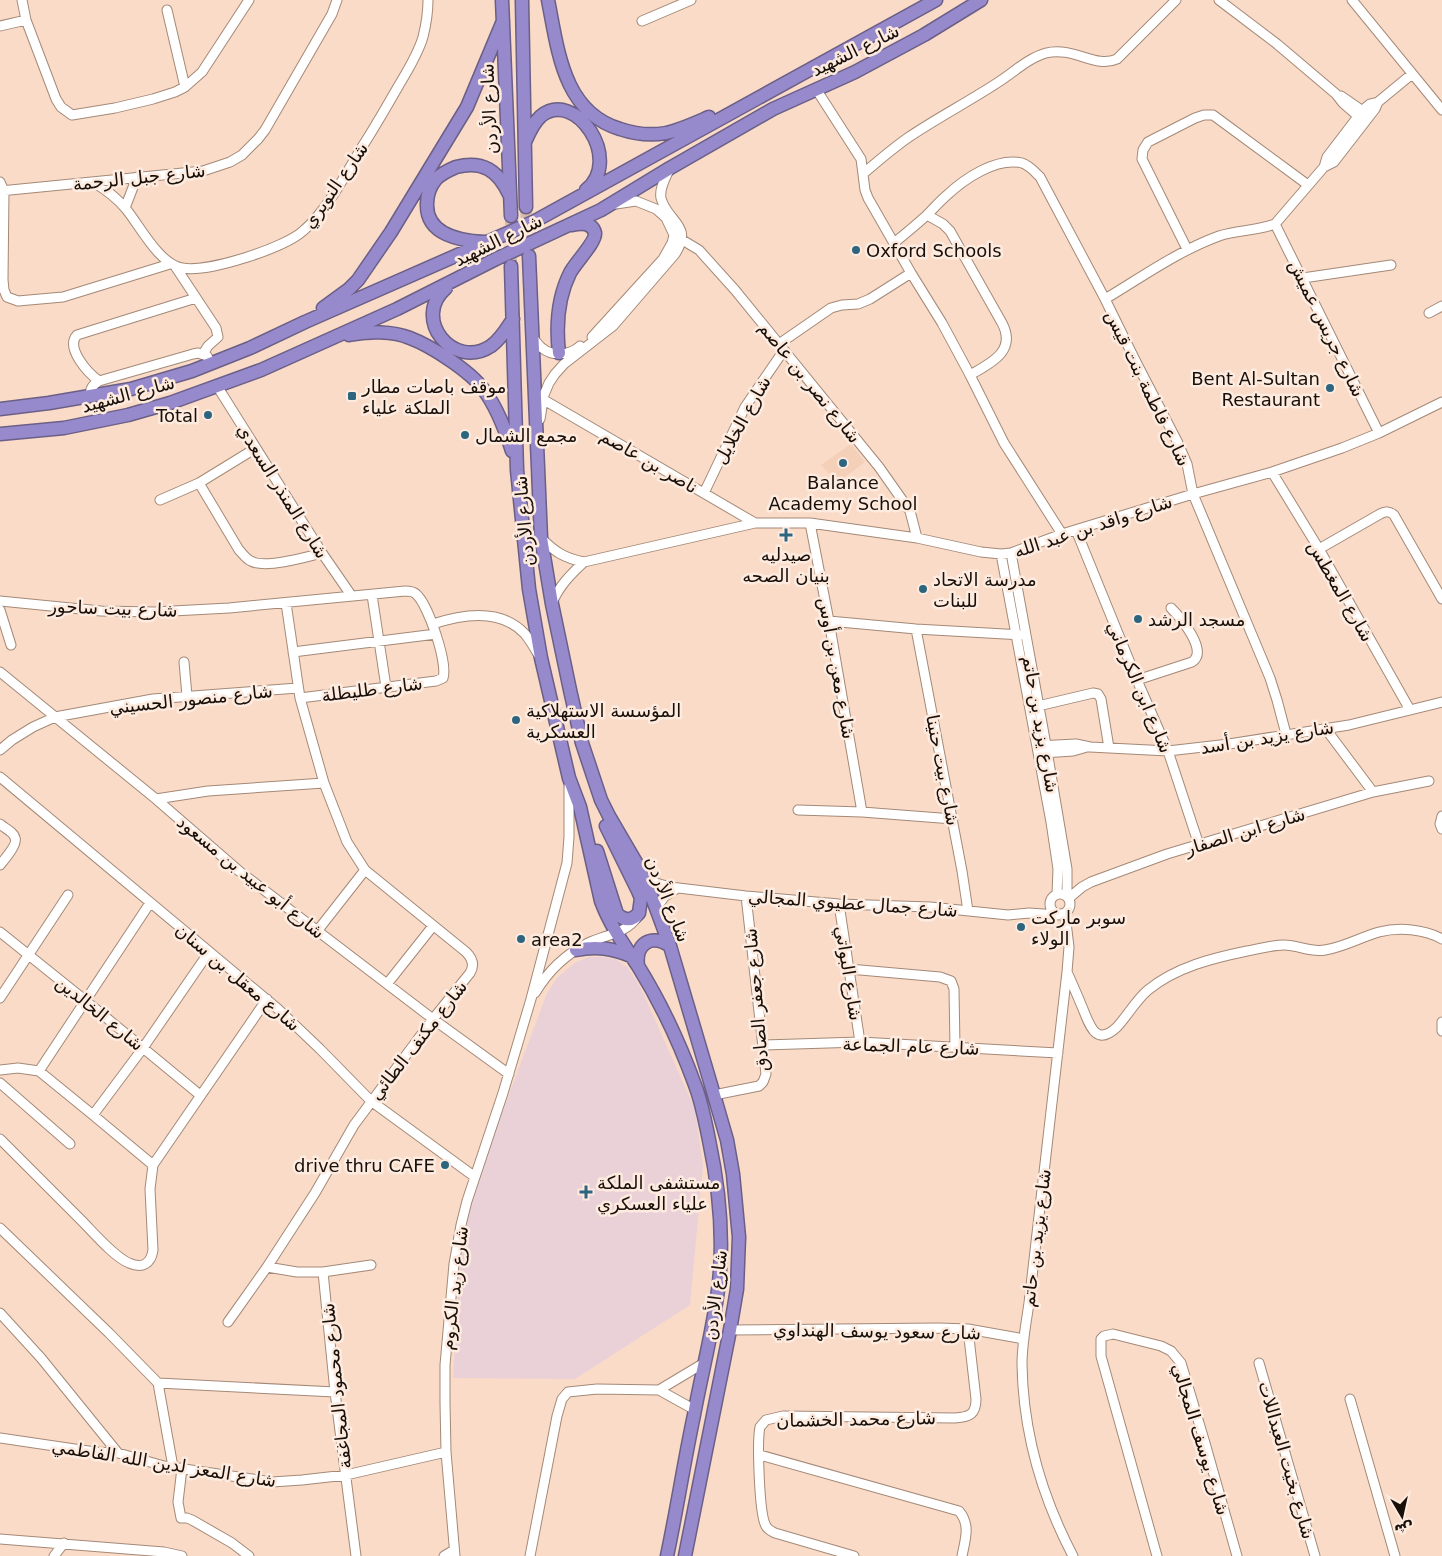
<svg xmlns="http://www.w3.org/2000/svg" width="1442" height="1556" viewBox="0 0 1442 1556" font-family="'DejaVu Sans','Noto Naskh Arabic',sans-serif">
	<style>
		.built { fill: #f4d0b8 }
		.medical { fill: #ead1d7 }
		.lines { fill: none; stroke-linecap: round; stroke-linejoin: round }
		.highway-tunnel { stroke: #d7bcab; stroke-width: 12; stroke-dasharray: 12 6; stroke-linecap: butt }
		.minor-casing { stroke: #a48977; stroke-width: 11 }
		.highway-casing { stroke: #6b5f87; stroke-width: 15 }
		.minor { stroke: #fff; stroke-width: 9 }
		.highway { stroke: #978acc; stroke-width: 12 }
		.poi-dot { fill: #2d657f; stroke: #feebdf; stroke-width: 2 }
		.labels { text-anchor: middle; dominant-baseline: central; stroke-width: 5; stroke-linejoin: round; paint-order: stroke }
		.street-label { font-size: 18px; fill: #180f08; stroke: #feebdf }
		.poi-label { font-size: 18px; fill: #180f08; stroke: #feebdf; text-anchor: start }
	</style>
	<rect width="100%" height="100%" fill="#f9dbc8"/>
	<!-- built -->
	<path class="built" d="M 851,444 L 865,462 L 837,483 L 821,465 Z"/>
	<!-- medical -->
	<path class="medical" d="M 589,957 L 602,957 L 615,959 L 627,967 L 636,980 L 643,993 L 695,1109 L 703,1166 L 690,1305 L 575,1379 L 453,1378 L 462,1219 L 547,993 L 557,978 L 566,970 L 576,962 Z"/>
	<g class="lines">
		<!-- highway-tunnel -->
		<path class="highway-tunnel" d="M 526,207 L 529,254
			M 511,261 L 511,216"/>
		<defs>
			<path id="minor" d="M 22,0 L 26,20 L 56,99 L 61,107 L 72,115 L 115,108 L 153,99 L 175,92 L 185,87 L 202,72 L 249,0
				M 1219,0 L 1277,44 L 1336,94 L 1343,103 L 1365,122
				M 1352,0 L 1442,110
				M 167,10 L 185,87
				M 642,21 L 691,0
				M 0,26 L 26,20
				M 816,89 L 861,159 L 865,190 L 868,198 L 911,273 L 942,323 L 970,375 L 1004,443 L 1062,534
				M 1341,96 L 1367,114
				M 1324,167 L 1327,157 L 1363,110 L 1370,104 L 1378,102 L 1412,74
				M 864,173 C 878,161 893,148 909,137 C 937,118 968,102 997,83 C 1013,73 1028,58 1046,53 C 1074,46 1095,69 1117,59 L 1176,0
				M 0,182 L 4,191 L 3,280 L 4,290 L 7,297 L 18,301 L 63,297 L 170,264
				M 93,182 C 105,189 117,198 126,209 C 140,226 159,264 182,268 C 208,273 284,248 303,231 C 326,212 347,172 362,147 C 375,127 387,106 399,85 C 408,70 418,54 423,37 C 426,25 428,13 428,0
				M 0,191 L 203,171 L 230,162 L 242,155 L 258,139 L 265,130 L 332,14 L 337,0
				M 616,204 L 636,201 L 656,209 L 666,218 L 674,235 L 699,250 L 735,290 L 879,467 L 910,511 L 917,538
				M 125,208 L 137,177
				M 927,215 L 943,224 L 950,231 L 1002,323 C 1017,351 991,363 970,375
				M 1275,224 L 1379,433
				M 894,243 C 905,234 916,225 927,215 C 933,209 939,202 946,196 C 964,179 996,157 1022,163 C 1029,165 1035,172 1040,177 L 1105,299 L 1136,362 L 1177,441 L 1187,464 L 1193,494 L 1270,678 L 1277,700 L 1286,734
				M 1187,249 L 1142,159 L 1143,150 L 1148,142 L 1195,118 L 1204,115 L 1213,115 L 1308,185
				M 175,266 L 216,328 L 218,337 L 208,346 L 203,354
				M 1303,278 L 1391,265
				M 1105,299 C 1142,277 1178,251 1219,236 C 1237,230 1257,231 1275,224 L 1324,167 L 1334,162 L 1375,109 L 1378,102
				M 1429,313 L 1442,306
				M 532,336 C 535,340 538,345 542,348 C 553,357 570,355 580,346
				M 592,337 L 663,259 L 672,243 L 674,235
				M 779,344 L 831,308 L 842,305 L 858,304 L 870,299 L 911,273
				M 99,381 C 88,373 65,348 77,335 L 196,298
				M 217,386 L 322,553 L 351,595
				M 90,397 C 90,389 92,385 99,381 L 193,354 L 198,353 L 207,356 L 211,364
				M 544,400 L 755,523
				M 540,419 L 544,395 L 549,383 L 555,374 L 564,364 L 613,326 L 675,254 C 694,225 667,222 661,198 C 659,188 666,177 670,168
				M 1272,472 L 1319,549 L 1410,710
				M 199,483 L 239,550 C 243,554 246,559 251,561 C 264,569 307,557 322,553
				M 704,493 L 745,407 L 784,350
				M 160,500 L 199,483 L 256,448
				M 810,523 L 829,621 L 862,812
				M 1076,530 L 1137,680 L 1168,751 L 1199,845
				M 541,538 C 555,552 564,558 584,562 L 755,523 L 810,523 L 917,538 L 981,552 L 1001,554 L 1011,553 L 1062,534 L 1193,494 L 1272,472 L 1342,448 L 1379,433 L 1442,402
				M 1319,549 L 1380,514 C 1386,511 1389,511 1394,515 L 1442,599
				M 1011,553 L 1046,745 L 1067,869 L 1067,896
				M 1001,554 L 1051,822 L 1058,869 L 1057,894
				M 372,595 L 386,687
				M 0,601 L 101,611 L 154,612 L 229,608 L 405,591 C 409,591 413,591 416,594 C 428,604 448,663 443,678 L 436,681 L 300,698
				M 552,603 C 559,586 571,574 584,562
				M 0,610 L 11,645
				M 829,621 L 916,629 L 1021,635
				M 433,624 C 463,614 501,608 525,634 C 530,640 534,647 538,654
				M 916,629 L 962,871 L 968,911
				M 293,652 L 436,634
				M 184,662 L 187,696
				M 0,672 L 156,799 L 239,871 L 433,1019 L 509,1074
				M 1137,680 L 1192,662 C 1209,651 1180,617 1171,608
				M 1038,706 L 1093,693 L 1098,694 L 1101,699 L 1109,748
				M 1325,728 L 1373,792
				M 1037,746 L 1076,744 L 1090,747 L 1168,751 L 1229,744 L 1349,725 L 1442,702
				M 0,750 L 12,740 L 33,727 L 55,717 L 153,699 L 298,688
				M 1043,753 L 1073,751 L 1087,747
				M 0,777 L 278,1009 L 320,1049 L 371,1101 L 475,1177
				M 156,799 L 208,791 L 324,783
				M 798,810 L 862,812 L 953,819
				M 1442,816 L 1440,824 L 1442,829
				M 0,824 C 4,828 14,832 15,838 C 18,844 4,860 0,865
				M 644,876 L 656,883 L 670,887 L 746,896 L 839,904 L 930,907 L 1008,915 L 1029,913 L 1058,915
				M1050 904a10 10 0 1 1 20 0a10 10 0 1 1-20 0Z
				M 1069,898 L 1082,887 L 1091,882 L 1167,854 L 1373,792 L 1429,781
				M 839,904 L 860,1042
				M 656,908 L 665,896 L 676,889
				M 1065,914 L 1069,947 L 1067,972 L 1029,1303 C 1026,1324 1022,1344 1022,1364 C 1023,1431 1042,1497 1073,1556
				M 318,930 L 365,870
				M 0,932 L 86,1001 L 200,1095
				M 849,969 L 940,977 L 951,981 L 954,989 L 955,1047
				M 1067,972 C 1073,985 1078,997 1083,1009 C 1090,1026 1096,1047 1117,1027 C 1128,1015 1136,1000 1148,990 C 1176,967 1213,958 1247,951 C 1259,949 1272,945 1284,945 C 1299,945 1310,953 1325,950 C 1344,947 1361,937 1379,932 C 1399,927 1424,929 1442,939
				M 387,984 L 433,926
				M 535,993 C 548,971 566,954 588,943 C 607,934 626,934 638,916
				M 0,998 L 68,895
				M 1442,1022 L 1442,1031
				M 764,1045 L 860,1042 L 1058,1053
				M 0,1070 L 18,1068 L 39,1071 L 93,1115 L 153,1165
				M 39,1071 L 150,903
				M 0,1083 L 70,1144
				M 714,1095 L 759,1086 L 763,1082 L 766,1074 L 746,896
				M 93,1115 L 143,1048 L 209,952
				M 0,1139 C 27,1166 54,1193 81,1220 C 93,1232 114,1257 129,1263 C 142,1269 151,1264 153,1250 L 150,1189 L 153,1165 L 267,999
				M 0,1228 L 109,1333 L 158,1383 L 173,1467
				M 267,1267 L 297,1272 L 323,1272 L 335,1392 L 356,1556
				M 323,1272 L 371,1265
				M 0,1313 L 41,1358 L 118,1453
				M 228,1322 L 267,1267 L 315,1193 L 354,1125 L 433,1019 L 470,973 C 475,965 472,958 466,952 L 365,870 L 347,842 L 324,783 L 300,698 L 286,603
				M 730,1330 L 939,1328 L 968,1329 L 1024,1339
				M 1259,1363 L 1315,1556
				M 158,1383 L 335,1392
				M 659,1390 L 704,1363
				M 1350,1399 L 1395,1556
				M 0,1438 L 95,1452 L 118,1453 L 164,1466 L 272,1482 L 302,1480 L 346,1475 L 446,1452
				M 760,1455 L 959,1511 C 971,1525 965,1540 962,1556
				M 182,1468 L 178,1502 L 181,1518 L 187,1518 L 192,1520 L 232,1543 L 249,1556
				M 0,1539 L 164,1552 L 182,1556
				M 54,1556 L 64,1543
				M 444,1556 L 454,1550
				M 455,1556 L 446,1452 L 445,1403 L 445,1365 L 454,1264 L 461,1225 L 467,1201 L 503,1093 L 531,999 L 567,863 L 569,837 L 569,786
				M 530,1556 L 557,1416 L 562,1399 L 568,1392 L 597,1389 L 659,1390 L 695,1410
				M 854,1556 L 775,1533 C 771,1531 768,1530 766,1526 C 759,1515 757,1440 760,1427 L 766,1420 L 783,1416 L 955,1418 C 970,1417 976,1414 976,1399 L 968,1329
				M 1157,1556 L 1101,1356 L 1101,1339 L 1104,1336 L 1113,1334 L 1161,1346 L 1171,1351 L 1181,1363 L 1205,1443 L 1237,1556"/>
			<path id="highway" d="M 502,0 L 511,216
				M 522,0 L 526,207
				M 548,0 C 558,50 563,112 620,129 C 635,134 650,136 666,133 C 680,130 695,123 709,117
				M 525,142 C 529,133 533,123 541,116 C 575,88 624,160 586,190
				M 485,242 C 461,241 426,235 427,204 C 427,195 430,186 436,179 C 442,173 449,170 456,167 C 483,160 498,171 509,194
				M 529,256 L 541,538 L 552,604 L 570,690 L 582,743 L 601,800 L 609,816 L 644,876 L 670,946 L 714,1095 L 727,1140 L 733,1174 L 739,1237 L 737,1289 L 730,1330 L 685,1556
				M 511,266 L 517,470 L 529,589 L 541,658 L 569,778 L 580,807 L 601,901 C 610,925 624,945 638,966 C 661,1003 680,1044 695,1085 C 702,1103 705,1121 709,1140 C 719,1187 724,1234 719,1282 C 714,1327 702,1371 694,1415 C 684,1462 677,1509 667,1556
				M 446,288 C 411,318 453,371 491,346 C 501,339 507,328 513,319
				M 323,308 L 349,289 L 358,280 L 391,232 L 467,107 L 503,21
				M 349,335 C 368,331 393,331 410,338 C 431,346 470,371 483,389 C 497,407 505,429 512,451
				M 559,353 C 556,327 558,297 570,273 C 575,263 596,242 595,233 C 592,222 581,223 572,225
				M 0,409 L 49,403 L 131,389 L 192,371 L 250,348 L 305,322 L 535,221 L 936,0
				M 0,434 L 64,428 L 128,415 L 170,403 L 261,370 L 397,309 L 496,259 L 601,210 L 670,168 L 773,109 L 855,72 L 924,35 L 981,0
				M 597,851 L 617,914 C 625,921 632,921 639,913 L 641,898 L 638,891 L 606,826
				M 576,950 C 596,946 612,948 631,956
				M 638,966 C 635,944 651,933 670,946"/>
		</defs>
		<!-- minor casing -->
		<use href="#minor" class="minor-casing"/>
		<!-- highway casing -->
		<use href="#highway" class="highway-casing"/>
		<!-- minor -->
		<use href="#minor" class="minor"/>
		<!-- highway -->
		<use href="#highway" class="highway"/>
	</g>
	<!-- markers -->
	<g class="poi-dot">
		<circle cx="856" cy="250" r="5"/>
		<circle cx="1330" cy="388" r="5"/>
		<rect x="347" y="391" width="10" height="10" rx="2.5"/>
		<circle cx="208" cy="415" r="5"/>
		<circle cx="465" cy="435" r="5"/>
		<circle cx="843" cy="463" r="5"/>
		<path d="M783.5 527.5h5v5h5v5h-5v5h-5v-5h-5v-5h5z"/>
		<circle cx="923" cy="589" r="5"/>
		<circle cx="1138" cy="619" r="5"/>
		<circle cx="516" cy="720" r="5"/>
		<circle cx="1021" cy="927" r="5"/>
		<circle cx="521" cy="939" r="5"/>
		<circle cx="445" cy="1165" r="5"/>
		<path d="M583.5 1184.5h5v5h5v5h-5v5h-5v-5h-5v-5h5z"/>
	</g>
	<g class="labels">
		<!-- street labels -->
		<g class="street-label">
			<text transform="translate(855 50) rotate(-26)">شارع الشهيد</text>
			<text transform="translate(489 109) rotate(-93)">شارع الأردن</text>
			<text transform="translate(139 177) rotate(-6)">شارع جبل الرحمة</text>
			<text transform="translate(335 185) rotate(-55)">شارع النويري</text>
			<text transform="translate(498 240) rotate(-26)">شارع الشهيد</text>
			<text transform="translate(1327 328) rotate(64)">شارع جريس عميش</text>
			<text transform="translate(810 382) rotate(51)">شارع نصر بن عاصم</text>
			<text transform="translate(1148 388) rotate(64)">شارع فاطمة بنت قيس</text>
			<text transform="translate(128 394) rotate(-15)">شارع الشهيد</text>
			<text transform="translate(742 420) rotate(-61)">شارع الخلايل</text>
			<text transform="translate(649 461) rotate(30)">ناصر بن عاصم</text>
			<text transform="translate(283 491) rotate(58)">شارع المنذر السعدي</text>
			<text transform="translate(524 521) rotate(-95)">شارع الأردن</text>
			<text transform="translate(1093 526) rotate(-18)">شارع واقد بن عبد الله</text>
			<text transform="translate(1341 591) rotate(60)">شارع المغطس</text>
			<text transform="translate(113 608) rotate(2)">شارع بيت ساحور</text>
			<text transform="translate(837 668) rotate(80)">شارع معن بن أوس</text>
			<text transform="translate(1140 687) rotate(67)">شارع ابن الكرماني</text>
			<text transform="translate(372 689) rotate(-7)">شارع طليطلة</text>
			<text transform="translate(191 699) rotate(-6)">شارع منصور الحسيني</text>
			<text transform="translate(1041 724) rotate(80)">شارع يزيد بن حاتم</text>
			<text transform="translate(1267 737) rotate(-9)">شارع يزيد بن أسد</text>
			<text transform="translate(943 770) rotate(79)">شارع بيت حنينا</text>
			<text transform="translate(1245 831) rotate(-17)">شارع ابن الصفار</text>
			<text transform="translate(251 877) rotate(39)">شارع أبو عبيد بن مسعود</text>
			<text transform="translate(668 899) rotate(68)">شارع الأردن</text>
			<text transform="translate(853 903) rotate(4)">شارع جمال عطيوي المجالي</text>
			<text transform="translate(849 973) rotate(81)">شارع البواتي</text>
			<text transform="translate(238 977) rotate(40)">شارع معقل بن سنان</text>
			<text transform="translate(756 1000) rotate(-95)">شارع جعفر الصادق</text>
			<text transform="translate(100 1013) rotate(39)">شارع الخالدين</text>
			<text transform="translate(418 1040) rotate(-52)">شارع مكنف الطائي</text>
			<text transform="translate(911 1046) rotate(2)">شارع عام الجماعة</text>
			<text transform="translate(1036 1238) rotate(-83)">شارع يزيد بن حاتم</text>
			<text transform="translate(454 1288) rotate(-83)">شارع زيد الكروم</text>
			<text transform="translate(715 1295) rotate(-83)">شارع الأردن</text>
			<text transform="translate(877 1331) rotate(1)">شارع سعود يوسف الهنداوي</text>
			<text transform="translate(336 1386) rotate(-96)">شارع محمود المجاغفة</text>
			<text transform="translate(856 1419) rotate(-1)">شارع محمد الخشمان</text>
			<text transform="translate(1201 1439) rotate(73)">شارع يوسف المجالي</text>
			<text transform="translate(1287 1460) rotate(74)">شارع بخيت العبداللات</text>
			<text transform="translate(164 1463) rotate(9)">شارع المعز لدين الله الفاطمي</text>
		</g>
		<!-- poi labels -->
		<g class="poi-label">
			<text x="866" y="250">Oxford Schools</text>
			<text x="1320" y="378" text-anchor="end">Bent Al-Sultan<tspan x="1320" dy="21">Restaurant</tspan></text>
			<text x="362" y="386">موقف باصات مطار<tspan x="362" dy="21">الملكة علياء</tspan></text>
			<text x="198" y="415" text-anchor="end">Total</text>
			<text x="475" y="435">مجمع الشمال</text>
			<text x="843" y="482" text-anchor="middle">Balance<tspan x="843" dy="21">Academy School</tspan></text>
			<text x="786" y="554" text-anchor="middle">صيدليه<tspan x="786" dy="21">بنيان الصحه</tspan></text>
			<text x="933" y="579">مدرسة الاتحاد<tspan x="933" dy="21">للبنات</tspan></text>
			<text x="1148" y="619">مسجد الرشد</text>
			<text x="526" y="710">المؤسسة الاستهلاكية<tspan x="526" dy="21">العسكرية</tspan></text>
			<text x="1031" y="917">سوبر ماركت<tspan x="1031" dy="21">الولاء</tspan></text>
			<text x="531" y="939">area2</text>
			<text x="435" y="1165" text-anchor="end">drive thru CAFE</text>
			<text x="597" y="1182">مستشفى الملكة<tspan x="597" dy="21">علياء العسكري</tspan></text>
		</g>
	</g>
	<!-- north arrow -->
	<g transform="translate(1402 1516) rotate(171)" stroke="#feebdf" stroke-width="4" paint-order="stroke">
	<path d="M0-4L9 19L0 12L-9 19Z" fill="#180f08"/>
	<text y="-8" font-size="14" font-weight="bold" text-anchor="middle" fill="#180f08">ش</text>
	</g>
</svg>
